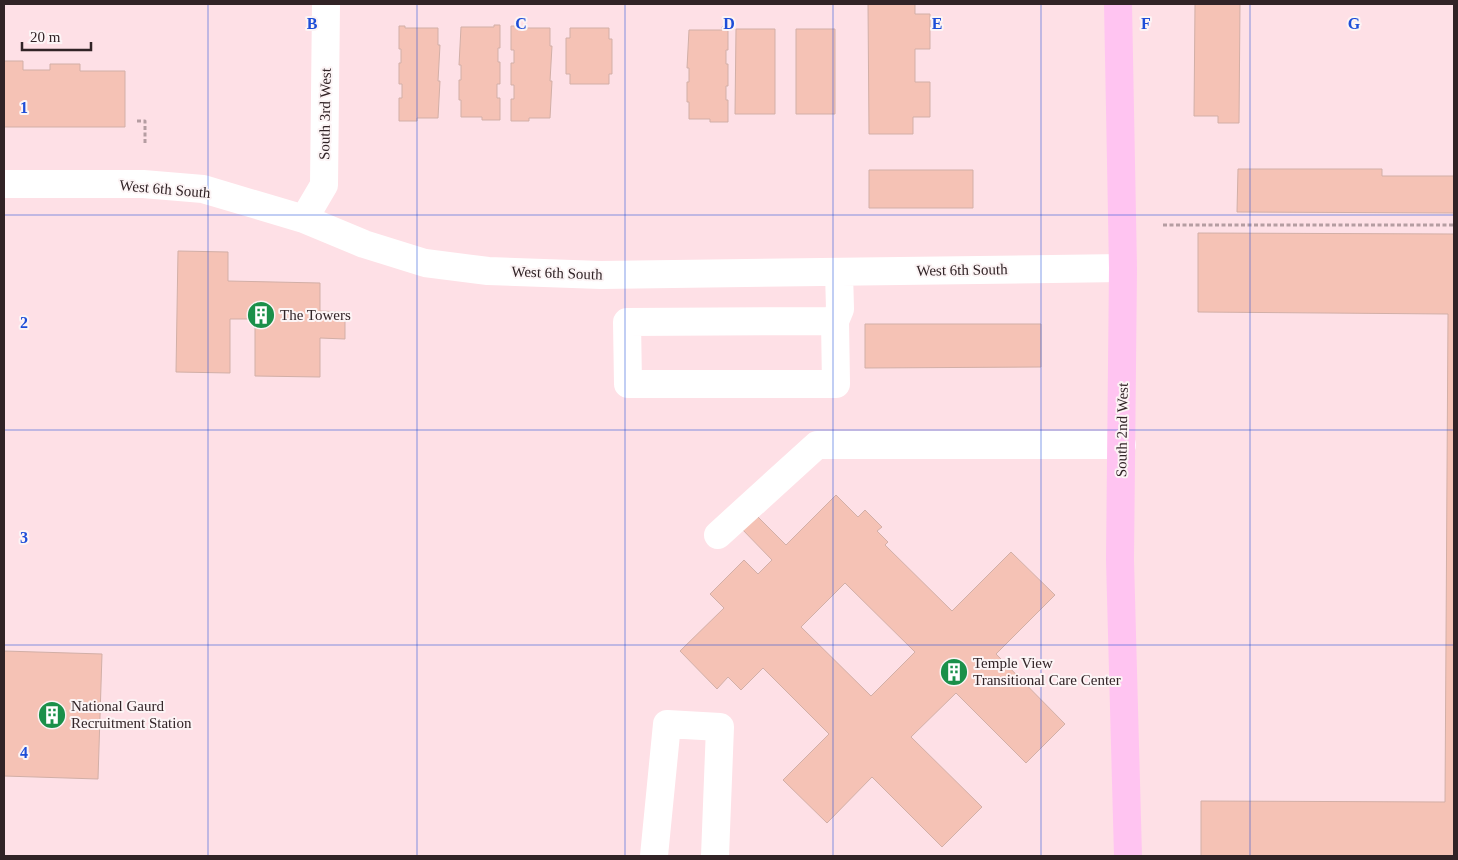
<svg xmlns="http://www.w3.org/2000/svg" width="1458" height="860" viewBox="0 0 1458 860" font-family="Georgia,serif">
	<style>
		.building { fill: #f5c2b5; stroke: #d2afa7; fill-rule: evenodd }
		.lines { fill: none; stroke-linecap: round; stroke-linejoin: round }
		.path { stroke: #b59da2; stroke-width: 3; stroke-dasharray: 4 2.5; stroke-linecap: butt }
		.minor { stroke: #fff; stroke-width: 28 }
		.major { stroke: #ffc4f1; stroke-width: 28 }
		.grid { fill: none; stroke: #1d4ed8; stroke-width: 1; stroke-opacity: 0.55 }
		.labels { text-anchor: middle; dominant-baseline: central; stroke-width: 4; stroke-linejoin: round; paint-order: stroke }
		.street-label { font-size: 15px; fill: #312326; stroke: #fcf4f5 }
		.poi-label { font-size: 15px; fill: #312326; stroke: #fcf4f5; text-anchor: start }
		.grid-label { font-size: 16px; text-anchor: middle; font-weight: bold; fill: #1d4ed8; stroke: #fcf4f5; stroke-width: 4; stroke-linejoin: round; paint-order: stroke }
	</style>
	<rect width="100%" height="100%" fill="#fee0e6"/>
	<!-- building -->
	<path class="building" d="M 868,4 L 915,4 L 915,14 L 930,14 L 930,49 L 915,49 L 915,82 L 930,82 L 930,117 L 913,117 L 913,134 L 869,134 Z
		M 1195,4 L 1240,4 L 1239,123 L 1218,123 L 1218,116 L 1194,116 Z
		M 494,25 L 500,25 L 500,48 L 498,48 L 498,62 L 500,62 L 500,84 L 497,84 L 497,98 L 500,98 L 500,120 L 482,120 L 482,117 L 461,117 L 461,100 L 459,100 L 459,80 L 461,80 L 461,65 L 459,65 L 461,27 L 494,27 Z
		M 399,26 L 405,26 L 405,28 L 438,28 L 438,45 L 440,45 L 438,81 L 440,81 L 438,118 L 417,118 L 417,121 L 399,121 L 399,98 L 402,98 L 402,84 L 399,84 L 399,63 L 401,63 L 401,49 L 399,49 Z
		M 511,26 L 517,26 L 517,28 L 550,28 L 550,46 L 552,46 L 550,81 L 552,81 L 550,118 L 529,118 L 529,121 L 511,121 L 511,99 L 514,99 L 514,85 L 511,85 L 511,63 L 514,63 L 514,50 L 511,50 Z
		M 722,27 L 728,27 L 728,50 L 726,50 L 726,64 L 728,64 L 728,86 L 726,86 L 726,100 L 728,100 L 728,122 L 710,122 L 710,119 L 689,119 L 689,102 L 687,102 L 687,82 L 689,82 L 689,68 L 687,68 L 689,30 L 722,30 Z
		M 570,28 L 609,28 L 609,39 L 612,39 L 612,74 L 609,74 L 609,84 L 570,84 L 570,74 L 566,74 L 566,38 L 570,38 Z
		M 736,29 L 775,29 L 775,114 L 735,114 Z
		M 796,29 L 835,29 L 835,114 L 796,114 Z
		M 4,61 L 23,61 L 23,70 L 50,70 L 50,64 L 80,64 L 80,71 L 125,71 L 125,127 L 4,127 Z
		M 1238,169 L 1382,169 L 1382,176 L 1454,176 L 1454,213 L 1237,212 Z
		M 869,170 L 973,170 L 973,208 L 869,208 Z
		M 1198,233 L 1454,234 L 1454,856 L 1201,856 L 1201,801 L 1445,802 L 1448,314 L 1198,312 Z
		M 178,251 L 228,252 L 228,281 L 320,283 L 320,311 L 345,312 L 345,339 L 320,338 L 320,377 L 255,376 L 255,319 L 230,319 L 230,373 L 176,372 Z
		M 865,324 L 1041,324 L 1041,367 L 865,368 Z
		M 836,495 L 858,517 L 865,510 L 882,527 L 877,531 L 888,542 L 885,545 L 952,611 L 1011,552 L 1055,595 L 996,654 L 1065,724 L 1026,763 L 956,693 L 911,737 L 982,807 L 942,847 L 872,777 L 827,823 L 783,780 L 829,734 L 763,668 L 741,690 L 728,677 L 717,689 L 680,651 L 724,608 L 710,594 L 744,560 L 758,574 L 772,560 L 740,527 L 754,513 L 786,545 ZM 845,583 L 915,652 L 871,696 L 801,627 Z
		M 4,651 L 102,654 L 98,779 L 4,776 Z"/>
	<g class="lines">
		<!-- path -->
		<path class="path" d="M 137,121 L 145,121 L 145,144
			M 1163,225 L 1454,225"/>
		<!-- minor -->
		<path class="minor" d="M 4,184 L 143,184 L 203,189 L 304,219 L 364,244 L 425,263 L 488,271 L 601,275 L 1123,268
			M 304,219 L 324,185 L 326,4
			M 835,321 L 627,322 L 628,384 L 836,384 L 835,321 L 840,309 L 839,272
			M 718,535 L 817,445 L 1122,445
			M 654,856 L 667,724 L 720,727 L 715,856"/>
		<!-- major -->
		<path class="major" d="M 1118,4 L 1123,268 L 1120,560 L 1128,856"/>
	</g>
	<!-- grid -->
	<path class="grid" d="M 208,4 L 208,856M 417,4 L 417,856M 625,4 L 625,856M 833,4 L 833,856M 1041,4 L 1041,856M 1250,4 L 1250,856M 4,215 L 1454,215M 4,430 L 1454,430M 4,645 L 1454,645"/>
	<!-- icons -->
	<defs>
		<symbol id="building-disc" viewBox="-11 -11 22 22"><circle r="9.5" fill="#1b904a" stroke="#fcf4f5"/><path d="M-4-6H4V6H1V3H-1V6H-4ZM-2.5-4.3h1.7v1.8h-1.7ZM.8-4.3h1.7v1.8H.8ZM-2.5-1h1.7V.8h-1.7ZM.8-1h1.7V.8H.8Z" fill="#fff"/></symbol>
	</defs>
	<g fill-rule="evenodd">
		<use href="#building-disc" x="245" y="299" width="32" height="32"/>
		<use href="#building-disc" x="938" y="656" width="32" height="32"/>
		<use href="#building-disc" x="36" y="699" width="32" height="32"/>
	</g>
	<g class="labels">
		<!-- street labels -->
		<g class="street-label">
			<text transform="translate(325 114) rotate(-89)">South 3rd West</text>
			<text transform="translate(165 189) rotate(5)">West 6th South</text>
			<text transform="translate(962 270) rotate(-1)">West 6th South</text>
			<text transform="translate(557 273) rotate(2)">West 6th South</text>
			<text transform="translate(1122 430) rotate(-89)">South 2nd West</text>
		</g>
		<!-- poi labels -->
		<g class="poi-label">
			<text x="280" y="315">The Towers</text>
			<text x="973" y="663">Temple View<tspan x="973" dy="17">Transitional Care Center</tspan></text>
			<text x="71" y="706">National Gaurd<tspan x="71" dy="17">Recruitment Station</tspan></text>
		</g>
	</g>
	<g class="grid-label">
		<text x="312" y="29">B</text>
		<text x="521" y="29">C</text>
		<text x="729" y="29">D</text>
		<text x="937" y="29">E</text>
		<text x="1146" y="29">F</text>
		<text x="1354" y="29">G</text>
		<text x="24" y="113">1</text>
		<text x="24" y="328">2</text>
		<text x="24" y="543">3</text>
		<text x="24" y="758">4</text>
	</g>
	<!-- border -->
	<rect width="1458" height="860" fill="none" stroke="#312326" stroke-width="10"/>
	<!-- scale -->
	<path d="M22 42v8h69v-8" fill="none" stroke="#312326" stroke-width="2.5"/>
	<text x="30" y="42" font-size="15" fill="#312326" stroke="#fcf4f5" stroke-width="4" paint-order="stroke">20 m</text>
</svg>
